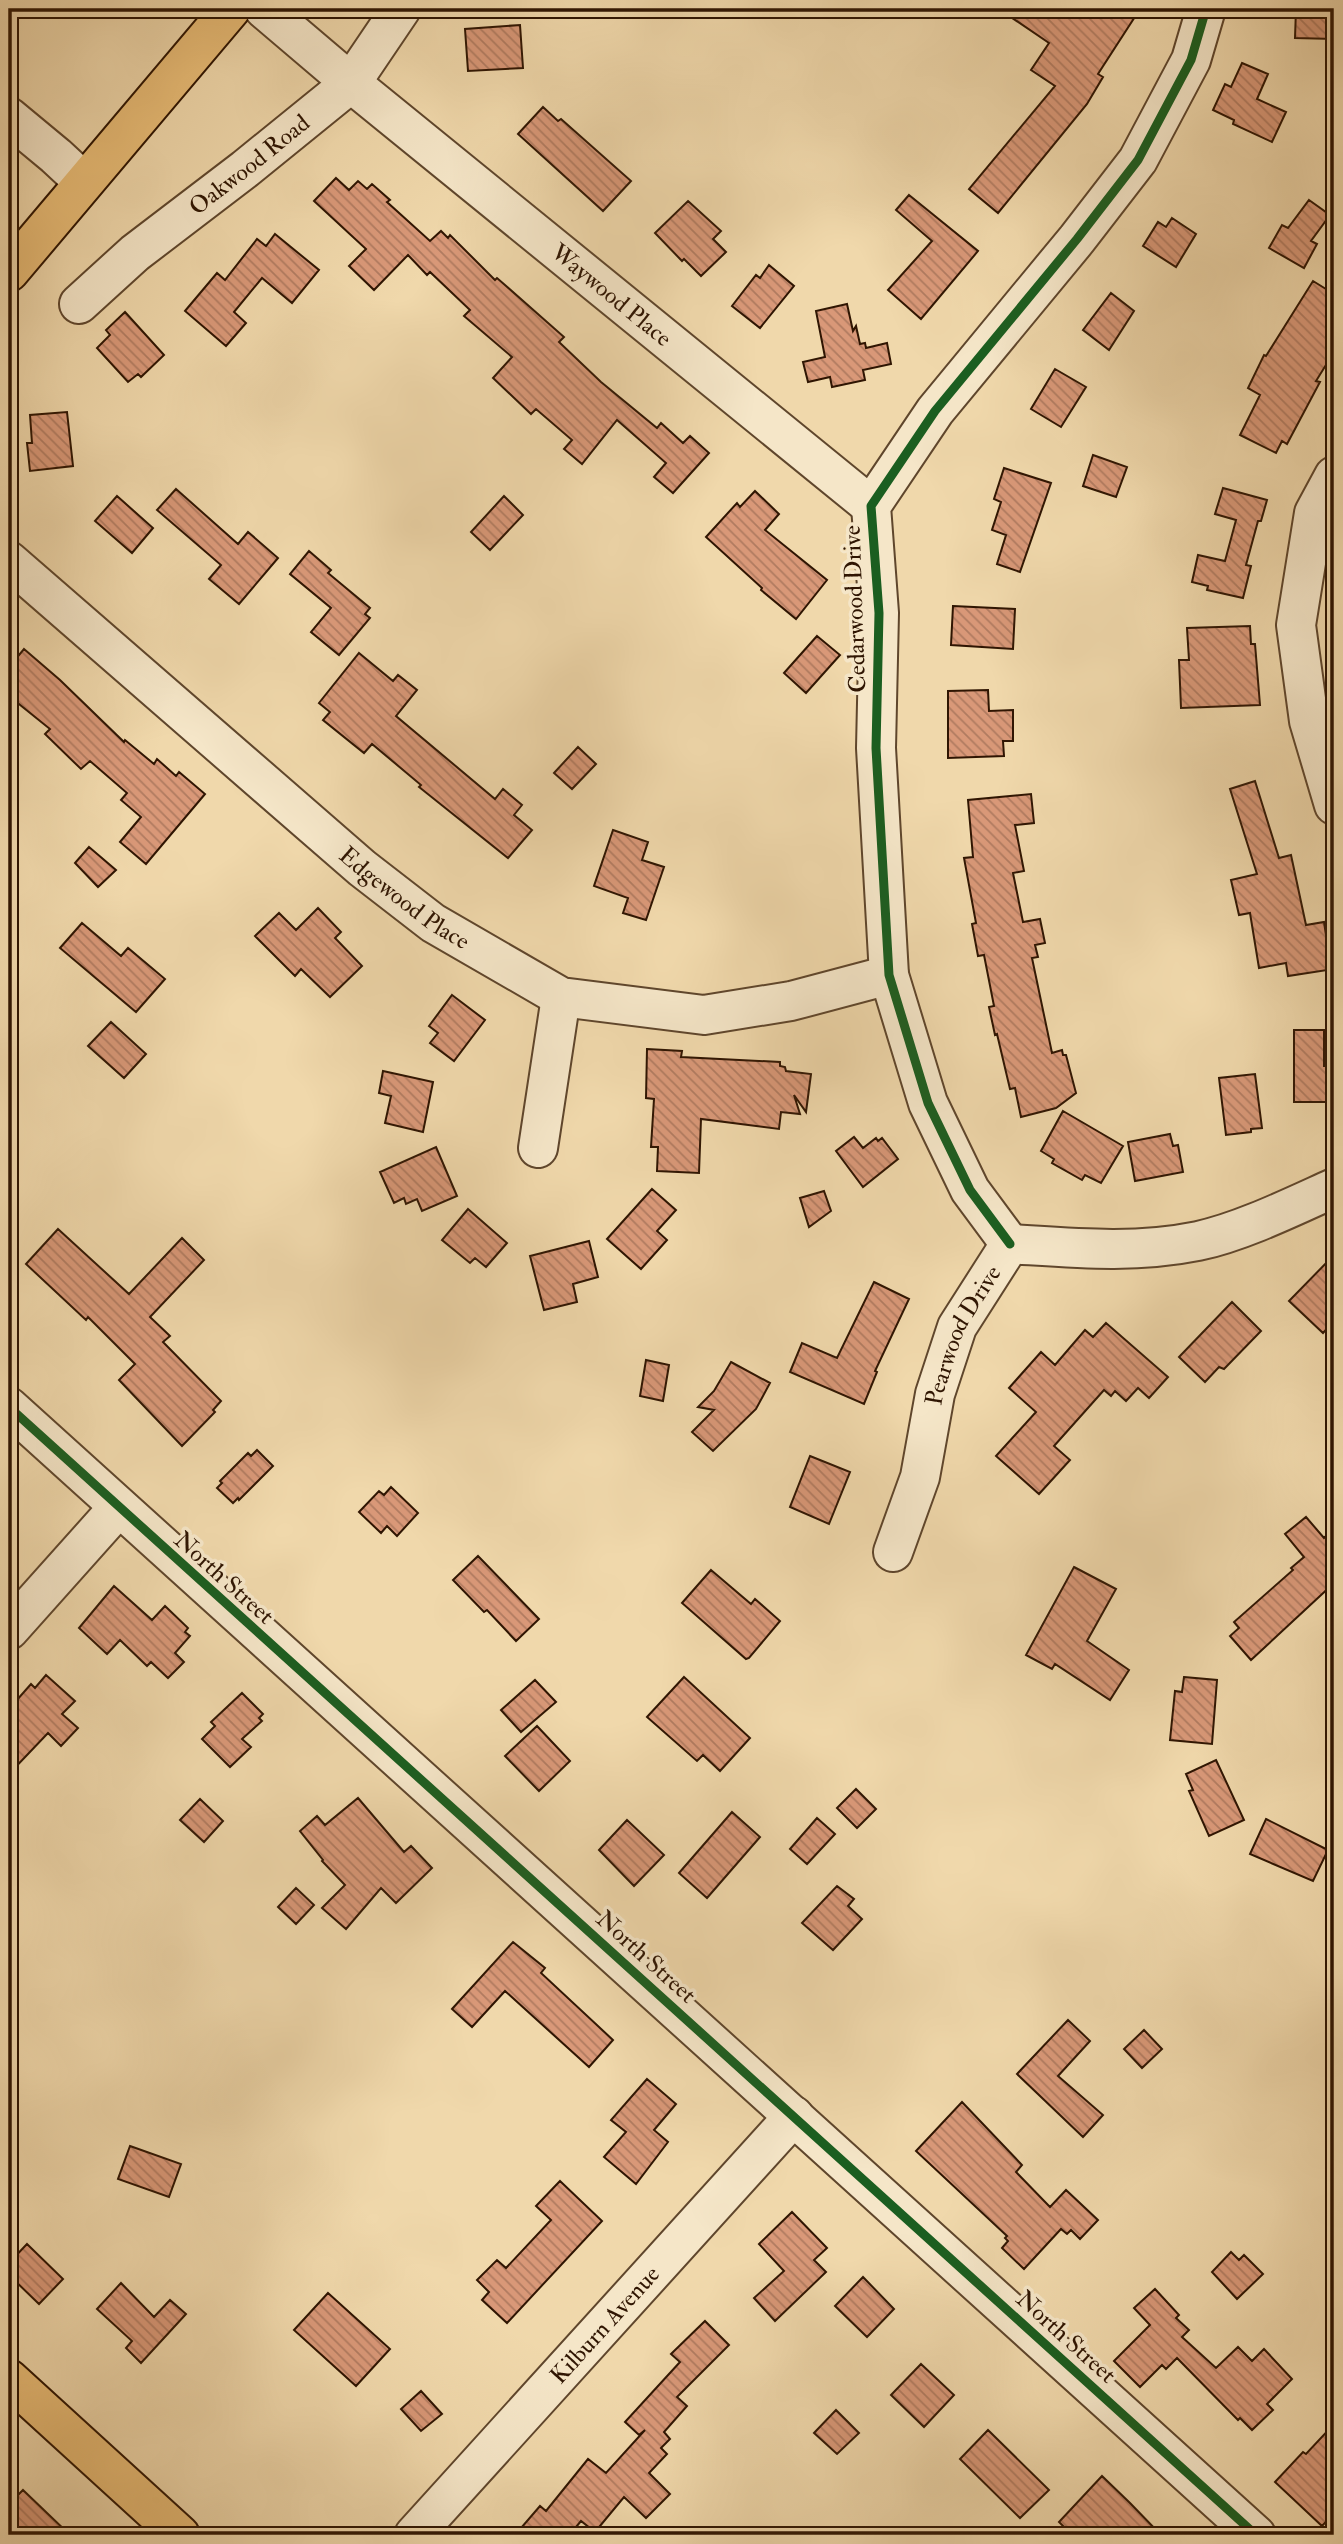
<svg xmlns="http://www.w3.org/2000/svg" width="1343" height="2544" viewBox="0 0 1343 2544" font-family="'IM FELL Double Pica',serif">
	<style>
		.building { fill: url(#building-back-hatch); stroke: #2f1502; stroke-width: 2 }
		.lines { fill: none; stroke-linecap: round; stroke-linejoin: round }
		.minor-casing { stroke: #5f462c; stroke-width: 42 }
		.major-casing { stroke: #2f1502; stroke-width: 42 }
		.minor { stroke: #f5e6c8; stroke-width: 38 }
		.major { stroke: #e8bc76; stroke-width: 38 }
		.cycleway-casing { stroke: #f5e6c8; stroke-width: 13 }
		.cycleway { stroke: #1b5e20; stroke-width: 9 }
		.labels { text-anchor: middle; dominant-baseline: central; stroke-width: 7; stroke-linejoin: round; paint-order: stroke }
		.street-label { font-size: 24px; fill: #2f1502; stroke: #f5e6c8 }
	</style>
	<defs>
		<pattern id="building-back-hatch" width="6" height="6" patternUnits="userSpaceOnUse" patternTransform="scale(1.75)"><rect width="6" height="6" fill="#d99878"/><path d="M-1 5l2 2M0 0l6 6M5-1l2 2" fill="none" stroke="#b07b60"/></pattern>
	</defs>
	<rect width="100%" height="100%" fill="#f0d8ab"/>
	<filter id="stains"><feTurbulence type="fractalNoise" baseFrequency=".00286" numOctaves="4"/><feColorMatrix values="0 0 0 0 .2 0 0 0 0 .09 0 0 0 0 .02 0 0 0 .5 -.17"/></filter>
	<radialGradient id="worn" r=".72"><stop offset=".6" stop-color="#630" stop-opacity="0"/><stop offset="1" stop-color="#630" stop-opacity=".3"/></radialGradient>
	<!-- building -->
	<path class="building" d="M 999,9 L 1140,9 L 1098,74 L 1103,77 L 1087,104 L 998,213 L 969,189 L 1055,86 L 1031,70 L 1049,43 Z
		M 1296,9 L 1334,9 L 1334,39 L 1295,38 Z
		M 520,25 L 523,68 L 468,71 L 465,29 Z
		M 1242,63 L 1268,74 L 1257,99 L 1286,112 L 1272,142 L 1233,124 L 1234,120 L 1213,110 L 1225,84 L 1231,87 Z
		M 543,107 L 558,121 L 561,119 L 631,181 L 603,211 L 518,134 Z
		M 336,178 L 349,190 L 358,181 L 367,189 L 372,184 L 390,200 L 387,202 L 430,241 L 441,231 L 448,238 L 450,235 L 495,280 L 497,278 L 564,337 L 559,342 L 601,382 L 657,428 L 661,423 L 683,443 L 690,436 L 709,453 L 673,493 L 654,477 L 666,463 L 617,420 L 582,464 L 564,449 L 572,440 L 536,409 L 531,414 L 493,378 L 512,357 L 464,316 L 470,310 L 430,272 L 427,275 L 408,255 L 374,290 L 349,266 L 366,249 L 314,201 Z
		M 909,195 L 978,251 L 921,319 L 888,290 L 932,241 L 896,210 Z
		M 1309,200 L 1330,215 L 1311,241 L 1317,244 L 1304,268 L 1269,248 L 1282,225 L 1288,228 Z
		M 688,201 L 721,231 L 713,239 L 726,252 L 701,276 L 684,259 L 682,261 L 655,233 Z
		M 1172,218 L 1196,234 L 1176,267 L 1143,246 L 1158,222 L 1166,227 Z
		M 275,234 L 319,270 L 292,303 L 262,278 L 234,312 L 246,323 L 226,346 L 185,311 L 217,273 L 225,280 L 257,239 L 266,246 Z
		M 769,265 L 794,286 L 760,328 L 732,306 L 756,275 L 760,278 Z
		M 1313,281 L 1334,294 L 1334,352 L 1316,381 L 1320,382 L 1287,444 L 1282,441 L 1276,453 L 1240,435 L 1260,395 L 1248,388 L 1264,355 L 1266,356 Z
		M 1111,293 L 1134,311 L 1109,350 L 1083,330 Z
		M 847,304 L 853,331 L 856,326 L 860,344 L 865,343 L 866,348 L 887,343 L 891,364 L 863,370 L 865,380 L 832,387 L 830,377 L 808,382 L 803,362 L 825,357 L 816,311 Z
		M 125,312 L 164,355 L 141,377 L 138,374 L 128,382 L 97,348 L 110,335 L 106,330 Z
		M 1055,369 L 1086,387 L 1061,427 L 1031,409 Z
		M 67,412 L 73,466 L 30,471 L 27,443 L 32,443 L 30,415 Z
		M 1093,455 L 1127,467 L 1116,497 L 1083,486 Z
		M 1004,468 L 1051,483 L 1020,572 L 997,564 L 1006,535 L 992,530 L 1001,502 L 994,499 Z
		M 1223,488 L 1267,500 L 1261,521 L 1258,521 L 1246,565 L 1251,566 L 1243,598 L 1207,590 L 1208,586 L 1192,582 L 1198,555 L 1225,561 L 1236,520 L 1215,514 Z
		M 176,489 L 238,544 L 248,532 L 278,558 L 239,604 L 209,579 L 221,565 L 157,510 Z
		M 755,491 L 779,514 L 765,530 L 827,580 L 796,619 L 761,590 L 762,588 L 706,537 L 737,503 L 740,507 Z
		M 117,496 L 153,528 L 132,553 L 95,521 Z
		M 504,496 L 523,515 L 490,550 L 471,532 Z
		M 309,551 L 331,570 L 328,573 L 370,608 L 365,614 L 370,618 L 339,655 L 311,632 L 331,608 L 290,574 Z
		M 953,606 L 1015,609 L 1013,649 L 951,645 Z
		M 1250,626 L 1251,644 L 1255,644 L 1260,705 L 1181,708 L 1179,660 L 1189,660 L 1187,628 Z
		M 817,636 L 840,655 L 806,693 L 784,673 Z
		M 24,649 L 60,680 L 124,742 L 125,740 L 154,764 L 157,759 L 176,776 L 179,772 L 205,794 L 146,864 L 120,842 L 141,817 L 121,800 L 127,793 L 90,761 L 81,769 L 45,734 L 50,729 L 9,696 L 9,667 Z
		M 359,653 L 393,681 L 398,675 L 417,690 L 396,716 L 495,799 L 503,789 L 522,805 L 514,815 L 532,830 L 508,858 L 419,787 L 421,785 L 372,744 L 364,753 L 323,720 L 330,712 L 319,703 Z
		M 988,690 L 989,711 L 1013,710 L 1013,741 L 1003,741 L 1004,756 L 948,758 L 948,691 Z
		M 578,747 L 596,764 L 572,789 L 554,773 Z
		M 1255,781 L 1279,858 L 1291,855 L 1306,925 L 1324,922 L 1326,935 L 1332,935 L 1334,969 L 1288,976 L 1286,963 L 1259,968 L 1250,913 L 1239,915 L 1231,880 L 1257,874 L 1230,789 Z
		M 1031,794 L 1034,823 L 1015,825 L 1024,871 L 1013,873 L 1023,922 L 1040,919 L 1045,943 L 1035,945 L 1038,957 L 1032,958 L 1052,1053 L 1062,1050 L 1063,1055 L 1066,1055 L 1076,1093 L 1056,1108 L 1021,1117 L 1015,1088 L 1010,1089 L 997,1034 L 995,1035 L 989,1007 L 994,1006 L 984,955 L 978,956 L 972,924 L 976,923 L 964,858 L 973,857 L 968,800 Z
		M 613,830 L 648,842 L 642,860 L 664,867 L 646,920 L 623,913 L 628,898 L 594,886 Z
		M 89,847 L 116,870 L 98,887 L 75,863 Z
		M 318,908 L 341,932 L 335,938 L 362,966 L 330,997 L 301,969 L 295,976 L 255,936 L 279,913 L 296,930 Z
		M 82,923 L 121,956 L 128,948 L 165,979 L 136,1012 L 60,948 Z
		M 452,995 L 485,1020 L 454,1061 L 430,1043 L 438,1033 L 429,1026 Z
		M 111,1022 L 146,1054 L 124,1078 L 88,1046 Z
		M 1294,1030 L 1324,1030 L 1324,1066 L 1334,1066 L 1334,1102 L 1294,1102 Z
		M 647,1049 L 682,1051 L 681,1057 L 780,1062 L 780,1066 L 785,1067 L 786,1071 L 811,1074 L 806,1112 L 794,1095 L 800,1114 L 781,1112 L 779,1129 L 701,1119 L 699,1173 L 657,1171 L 658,1147 L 651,1147 L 654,1099 L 646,1098 Z
		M 383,1071 L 433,1082 L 423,1132 L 385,1123 L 391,1096 L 379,1093 Z
		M 1255,1074 L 1262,1128 L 1251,1129 L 1251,1132 L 1226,1135 L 1219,1078 Z
		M 1063,1111 L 1123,1146 L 1101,1183 L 1085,1175 L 1082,1180 L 1052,1163 L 1054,1159 L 1041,1151 Z
		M 1170,1134 L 1173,1146 L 1178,1145 L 1183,1172 L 1135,1181 L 1128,1142 Z
		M 854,1137 L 863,1148 L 876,1138 L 878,1141 L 882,1138 L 898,1159 L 863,1187 L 836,1151 Z
		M 436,1147 L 457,1196 L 422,1211 L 417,1199 L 406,1204 L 404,1198 L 394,1203 L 380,1172 Z
		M 652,1189 L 676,1210 L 657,1231 L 667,1240 L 641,1269 L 607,1239 Z
		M 824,1191 L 831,1211 L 809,1227 L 800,1198 Z
		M 468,1209 L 507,1243 L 486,1267 L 475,1258 L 470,1263 L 442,1240 Z
		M 58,1229 L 129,1294 L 182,1238 L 204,1260 L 150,1317 L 170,1336 L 163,1342 L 221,1401 L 213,1410 L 215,1412 L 182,1446 L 119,1380 L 135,1364 L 88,1317 L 86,1320 L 26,1264 Z
		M 589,1241 L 598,1277 L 573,1284 L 577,1302 L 544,1310 L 530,1256 Z
		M 1334,1255 L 1334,1321 L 1323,1333 L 1289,1301 Z
		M 874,1282 L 909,1299 L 875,1371 L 877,1372 L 864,1404 L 790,1372 L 802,1343 L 837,1358 Z
		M 1232,1302 L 1261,1331 L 1224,1369 L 1219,1367 L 1205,1382 L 1179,1357 Z
		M 1106,1323 L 1168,1377 L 1149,1398 L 1138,1388 L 1126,1401 L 1115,1391 L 1111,1396 L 1104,1390 L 1054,1446 L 1070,1460 L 1039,1494 L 996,1456 L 1036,1412 L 1009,1388 L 1041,1352 L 1055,1365 L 1085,1330 L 1093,1337 Z
		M 646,1360 L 669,1365 L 663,1401 L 640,1396 Z
		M 731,1362 L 770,1383 L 756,1409 L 713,1451 L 692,1432 L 714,1410 L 698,1407 L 714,1391 Z
		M 257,1450 L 273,1466 L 239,1500 L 238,1498 L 233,1503 L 217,1488 L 222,1483 L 220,1481 L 248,1453 L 251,1456 Z
		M 810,1456 L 850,1472 L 829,1524 L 790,1507 Z
		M 391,1487 L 418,1513 L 397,1536 L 387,1526 L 381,1533 L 359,1512 L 379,1491 L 384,1495 Z
		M 1306,1517 L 1324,1538 L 1334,1528 L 1334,1583 L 1251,1660 L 1230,1636 L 1239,1628 L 1234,1622 L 1293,1570 L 1291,1568 L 1304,1557 L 1285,1534 Z
		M 478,1556 L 539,1619 L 516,1641 L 487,1610 L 484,1612 L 453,1580 Z
		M 1074,1567 L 1116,1589 L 1087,1641 L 1129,1670 L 1110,1700 L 1055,1664 L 1052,1669 L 1026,1655 Z
		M 711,1570 L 751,1604 L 755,1599 L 780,1621 L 749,1658 L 746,1659 L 682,1603 Z
		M 114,1586 L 152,1620 L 165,1606 L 188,1628 L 185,1632 L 190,1636 L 175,1653 L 184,1662 L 168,1678 L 151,1662 L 147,1666 L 120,1640 L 107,1654 L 79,1628 Z
		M 46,1675 L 75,1701 L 62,1714 L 78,1728 L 61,1746 L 48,1733 L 9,1774 L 9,1709 L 31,1684 L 35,1688 Z
		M 684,1677 L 750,1738 L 720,1771 L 703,1755 L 697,1761 L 647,1717 Z
		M 1184,1677 L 1217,1680 L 1212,1744 L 1170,1740 L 1175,1691 L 1182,1692 Z
		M 535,1680 L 556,1702 L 521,1732 L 501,1710 Z
		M 242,1693 L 263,1714 L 259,1718 L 262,1721 L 242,1739 L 251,1747 L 230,1767 L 202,1739 L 215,1726 L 211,1722 Z
		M 537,1726 L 570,1761 L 539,1791 L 505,1756 Z
		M 1216,1760 L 1244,1820 L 1209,1836 L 1189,1791 L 1193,1790 L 1186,1774 Z
		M 856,1789 L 876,1809 L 857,1828 L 837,1808 Z
		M 358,1798 L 404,1852 L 411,1846 L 432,1868 L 396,1903 L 381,1888 L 346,1929 L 322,1908 L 345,1885 L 322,1861 L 323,1860 L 300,1831 L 317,1816 L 325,1825 Z
		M 200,1799 L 223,1821 L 204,1842 L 180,1820 Z
		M 732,1812 L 760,1837 L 707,1898 L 679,1873 Z
		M 817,1818 L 835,1834 L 807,1864 L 790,1849 Z
		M 1266,1819 L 1328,1850 L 1313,1881 L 1250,1854 Z
		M 627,1820 L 664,1855 L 634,1886 L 599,1850 Z
		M 837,1886 L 854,1899 L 848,1906 L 862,1919 L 833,1950 L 802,1923 Z
		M 296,1888 L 314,1905 L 296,1924 L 278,1907 Z
		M 513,1942 L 545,1968 L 541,1973 L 613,2040 L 589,2067 L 505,1991 L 472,2027 L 452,2009 Z
		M 1068,2020 L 1090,2041 L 1058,2076 L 1103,2115 L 1083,2137 L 1017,2074 Z
		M 1144,2030 L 1162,2049 L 1142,2068 L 1124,2049 Z
		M 647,2079 L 676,2104 L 654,2130 L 668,2142 L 636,2184 L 604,2157 L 626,2132 L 611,2120 Z
		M 962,2102 L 1022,2165 L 1016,2172 L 1050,2207 L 1066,2190 L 1098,2220 L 1080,2239 L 1071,2230 L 1067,2234 L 1061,2229 L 1024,2269 L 1002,2248 L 1008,2241 L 1005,2238 L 1007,2236 L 916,2151 Z
		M 130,2146 L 181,2164 L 169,2197 L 118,2179 Z
		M 560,2181 L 602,2221 L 507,2323 L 482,2300 L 489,2292 L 477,2280 L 497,2260 L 506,2268 L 551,2220 L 536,2206 Z
		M 792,2212 L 827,2248 L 814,2260 L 826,2272 L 775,2321 L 754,2298 L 784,2271 L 759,2244 Z
		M 27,2244 L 63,2279 L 39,2304 L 9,2275 L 9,2263 Z
		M 1231,2252 L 1239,2260 L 1244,2255 L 1263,2274 L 1237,2299 L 1212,2272 Z
		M 863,2277 L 894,2309 L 867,2337 L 835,2306 Z
		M 121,2283 L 154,2317 L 170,2300 L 186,2314 L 141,2363 L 126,2348 L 132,2341 L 97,2309 Z
		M 1155,2289 L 1179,2315 L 1176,2318 L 1189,2330 L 1182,2337 L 1216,2368 L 1238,2347 L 1252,2361 L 1264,2349 L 1292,2379 L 1267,2404 L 1273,2410 L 1252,2430 L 1240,2418 L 1238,2420 L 1177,2358 L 1166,2369 L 1162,2365 L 1140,2387 L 1114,2361 L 1150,2325 L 1134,2308 Z
		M 328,2293 L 390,2349 L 356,2386 L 294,2330 Z
		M 705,2321 L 729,2345 L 677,2397 L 687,2406 L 664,2432 L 670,2439 L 661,2448 L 667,2454 L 649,2473 L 670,2494 L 646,2518 L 624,2497 L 595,2532 L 581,2521 L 571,2533 L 573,2535 L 515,2535 L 540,2506 L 546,2511 L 588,2459 L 606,2473 L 645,2430 L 639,2435 L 625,2422 L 680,2362 L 671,2354 Z
		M 921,2364 L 954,2395 L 924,2427 L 891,2395 Z
		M 421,2391 L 442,2414 L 421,2431 L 401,2409 Z
		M 836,2410 L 859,2433 L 837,2454 L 814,2433 Z
		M 1334,2424 L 1334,2513 L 1322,2526 L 1275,2482 L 1303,2452 L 1306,2454 Z
		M 988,2430 L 1049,2490 L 1020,2518 L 960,2459 Z
		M 1102,2476 L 1130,2503 L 1161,2535 L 1072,2535 L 1059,2522 Z
		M 23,2490 L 70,2535 L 9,2535 L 9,2504 Z"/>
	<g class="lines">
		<defs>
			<g id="minor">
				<path id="s1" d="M 264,9 L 351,83 L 871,506"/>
				<path d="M 9,117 L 56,156 L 84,182"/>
				<path id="s2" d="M 79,304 L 135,253 L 245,169 L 351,83 L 401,9"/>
				<path d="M 1334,476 L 1314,513 L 1296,625 L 1309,721 L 1334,805"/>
				<path id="s3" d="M 9,561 L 362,868 L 433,923 L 561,997 L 704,1015 L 791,1001 L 889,975"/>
				<path d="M 538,1148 L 561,997"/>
				<path d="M 1010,1244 L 970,1190 L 928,1103 L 889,975 L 876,748 L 879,613 L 871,506 L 935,411 L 1077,239 L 1138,160 L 1191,60 L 1206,9"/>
				<path d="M 1010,1244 C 1074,1248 1134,1254 1198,1241 C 1241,1232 1294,1206 1334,1188"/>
				<path d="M 9,1407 L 1256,2535"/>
				<path id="s4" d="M 893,1552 L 920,1477 L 935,1394 L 957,1327 L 1010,1244"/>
				<path d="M 9,1630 L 118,1508"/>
				<path id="s5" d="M 414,2535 L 794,2116"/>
			</g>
			<path id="major" d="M 9,272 L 231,9
				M 9,2379 L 180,2535"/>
		</defs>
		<!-- minor casing -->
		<use href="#minor" class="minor-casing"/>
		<!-- major casing -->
		<use href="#major" class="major-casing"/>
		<!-- minor -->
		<use href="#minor" class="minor"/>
		<!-- major -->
		<use href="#major" class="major"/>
		<defs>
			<path id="cycleway" d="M 1010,1244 L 970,1190 L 928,1103 L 889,975 L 876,748 L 879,613 L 871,506 L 935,411 L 1077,239 L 1138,160 L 1191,60 L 1206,9
				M 9,1407 L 1256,2535"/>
		</defs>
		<!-- cycleway casing -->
		<use href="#cycleway" class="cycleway-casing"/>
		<!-- cycleway -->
		<use href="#cycleway" class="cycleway"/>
	</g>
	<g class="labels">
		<!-- street labels -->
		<g class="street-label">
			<text stroke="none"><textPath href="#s2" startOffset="220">Oakwood Road</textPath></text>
			<text stroke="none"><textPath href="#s1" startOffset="450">Waywood Place</textPath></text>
			<text transform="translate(855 609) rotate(-92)">Cedarwood Drive</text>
			<text stroke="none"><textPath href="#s3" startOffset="520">Edgewood Place</textPath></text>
			<text stroke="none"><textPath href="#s4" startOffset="229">Pearwood Drive</textPath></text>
			<text transform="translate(224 1578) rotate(42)">North Street</text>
			<text transform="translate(646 1957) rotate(42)">North Street</text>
			<text stroke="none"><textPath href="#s5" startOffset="284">Kilburn Avenue</textPath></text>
			<text transform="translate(1066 2337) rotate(42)">North Street</text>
		</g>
	</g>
	<!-- margin -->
	<rect width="1343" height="2544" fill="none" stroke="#f0d8ab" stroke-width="35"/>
	<rect x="10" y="10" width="1322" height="2523" fill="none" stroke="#2f1502" stroke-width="3.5"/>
	<rect x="18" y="18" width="1308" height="2509" fill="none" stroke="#2f1502" stroke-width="2"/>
	<rect width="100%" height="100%" filter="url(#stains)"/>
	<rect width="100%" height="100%" fill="url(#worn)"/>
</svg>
